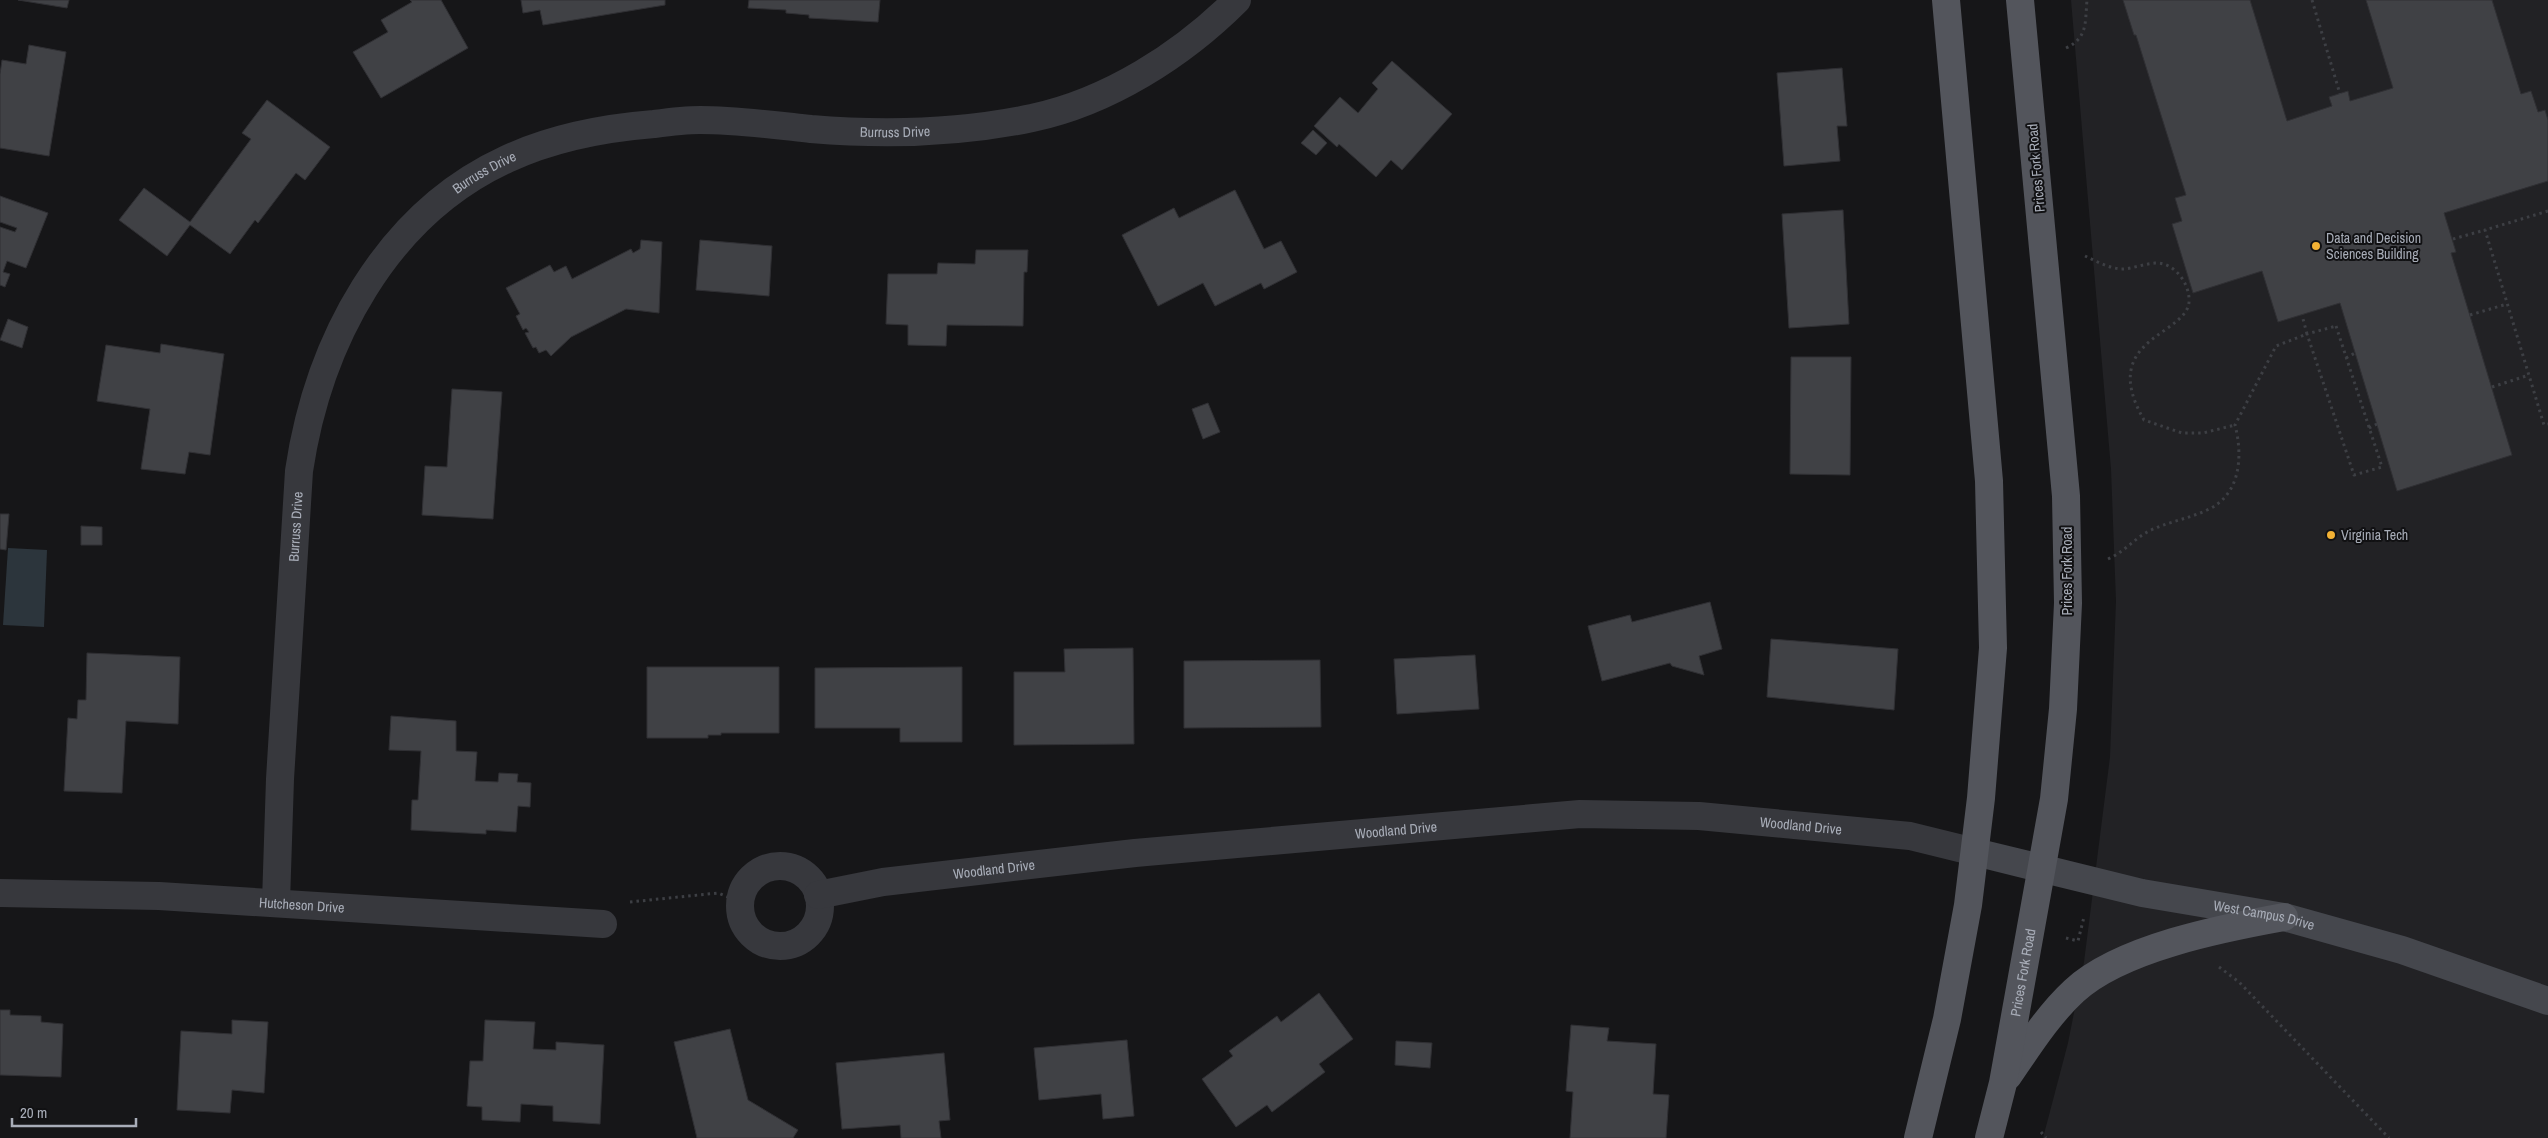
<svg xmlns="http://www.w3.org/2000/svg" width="2548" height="1138" viewBox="0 0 2548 1138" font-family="'Archivo Narrow',sans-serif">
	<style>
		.built { fill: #222225 }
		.water { fill: #2c353c }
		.building { fill: #404145; stroke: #303034 }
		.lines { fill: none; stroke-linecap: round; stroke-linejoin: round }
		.path { stroke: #3d3f44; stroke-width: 3; stroke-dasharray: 2.5 4; stroke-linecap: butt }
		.street { stroke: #37383d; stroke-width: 28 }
		.secondary { stroke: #45474d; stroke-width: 28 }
		.primary { stroke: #53555c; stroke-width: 28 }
		.poi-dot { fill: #f2b134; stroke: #111113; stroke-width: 2 }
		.labels { text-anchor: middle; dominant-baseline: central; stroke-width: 4; stroke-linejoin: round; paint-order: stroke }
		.street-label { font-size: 14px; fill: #a8adb8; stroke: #111113 }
		.poi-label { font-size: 14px; fill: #a8adb8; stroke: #111113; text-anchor: start }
	</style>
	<rect width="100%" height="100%" fill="#161618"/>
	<!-- built -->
	<path class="built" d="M 2071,0 L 2548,0 L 2548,1138 L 2043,1138 L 2068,1043 L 2084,962 L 2110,757 L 2116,601 L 2111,469 Z"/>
	<!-- water -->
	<path class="water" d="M 8,548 L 47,550 L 44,627 L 3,625 Z"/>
	<!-- building -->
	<path class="building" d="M 18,0 L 69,0 L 67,8 Z
		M 410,0 L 441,0 L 468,48 L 381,98 L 353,52 L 388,32 L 381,20 L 412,2 Z
		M 521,0 L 665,0 L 665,5 L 543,25 L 540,10 L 523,13 Z
		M 749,0 L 880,0 L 878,22 L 809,18 L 809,15 L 786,13 L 786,10 L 748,8 Z
		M 2123,0 L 2250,0 L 2287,121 L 2332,106 L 2329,97 L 2348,91 L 2350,101 L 2393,88 L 2366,0 L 2492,0 L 2521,94 L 2531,91 L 2538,112 L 2545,110 L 2548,120 L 2548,181 L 2444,213 L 2456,252 L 2451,253 L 2512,455 L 2397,491 L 2340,303 L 2278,322 L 2262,271 L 2193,293 L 2172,224 L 2182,221 L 2175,198 L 2186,195 L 2136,35 L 2134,35 Z
		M 29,45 L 66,52 L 49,156 L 0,148 L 0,74 L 2,60 L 26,64 Z
		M 1392,61 L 1452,114 L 1402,170 L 1391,160 L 1376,177 L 1339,144 L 1337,147 L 1314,126 L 1340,97 L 1358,113 L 1378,89 L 1372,83 Z
		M 1842,68 L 1847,126 L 1837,126 L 1840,161 L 1784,166 L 1777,73 Z
		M 267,100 L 330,147 L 305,180 L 296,173 L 258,223 L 255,220 L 230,254 L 190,225 L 167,256 L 119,220 L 144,188 L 190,222 L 251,139 L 242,133 Z
		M 1313,130 L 1327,143 L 1316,155 L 1301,143 Z
		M 1235,190 L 1264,249 L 1281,241 L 1297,272 L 1264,289 L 1261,283 L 1215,306 L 1203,283 L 1158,306 L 1122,235 L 1174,208 L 1179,218 Z
		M 0,196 L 48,213 L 26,268 L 7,261 L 3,272 L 10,274 L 5,287 L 0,285 L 0,227 L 15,232 L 17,228 L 0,222 Z
		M 1843,210 L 1849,324 L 1789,328 L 1782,214 Z
		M 641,240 L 662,242 L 659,313 L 626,309 L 571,337 L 551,356 L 546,350 L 539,353 L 536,347 L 533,348 L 525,333 L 529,332 L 526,328 L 523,330 L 516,316 L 520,314 L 506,288 L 550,265 L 554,272 L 566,266 L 572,279 L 631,249 L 633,253 L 640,249 Z
		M 700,240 L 772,246 L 769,296 L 696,290 Z
		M 976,250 L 1028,250 L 1027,272 L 1024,272 L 1023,326 L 947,325 L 946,346 L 908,345 L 908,325 L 886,324 L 888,274 L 937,274 L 938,263 L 975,264 Z
		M 8,319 L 28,327 L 22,348 L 0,340 Z
		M 161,344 L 224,354 L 210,455 L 189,452 L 185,474 L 141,469 L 150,409 L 97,401 L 106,345 L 160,353 Z
		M 1791,357 L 1851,357 L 1850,475 L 1790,474 Z
		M 452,389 L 502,392 L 493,519 L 422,515 L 425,466 L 447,467 Z
		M 1208,403 L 1220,432 L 1203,439 L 1192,409 Z
		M 0,514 L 9,514 L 6,550 L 0,549 Z
		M 81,526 L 102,527 L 102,545 L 81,545 Z
		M 1710,602 L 1722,649 L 1699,656 L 1704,675 L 1672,666 L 1670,663 L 1602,681 L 1588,626 L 1630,615 L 1632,622 Z
		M 1771,639 L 1898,649 L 1894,710 L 1767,697 Z
		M 1133,648 L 1134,744 L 1014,745 L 1014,672 L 1065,672 L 1064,649 Z
		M 87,653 L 180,657 L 178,724 L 126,721 L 122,793 L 64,791 L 68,718 L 77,719 L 78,700 L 86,700 Z
		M 1475,655 L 1479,709 L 1397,714 L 1394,659 Z
		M 1320,660 L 1321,727 L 1184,728 L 1184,661 Z
		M 647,667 L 779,667 L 779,733 L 721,733 L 721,735 L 708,735 L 708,738 L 647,738 Z
		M 962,667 L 962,742 L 900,742 L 900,728 L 815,728 L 815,668 Z
		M 391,716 L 456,721 L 456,751 L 477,752 L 475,781 L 498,782 L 499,773 L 518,774 L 517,782 L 531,783 L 530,807 L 518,806 L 516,832 L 486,830 L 486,834 L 411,830 L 412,800 L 418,800 L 421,751 L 389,750 Z
		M 1319,993 L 1353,1039 L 1319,1064 L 1325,1072 L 1272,1112 L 1267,1105 L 1236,1127 L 1202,1079 L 1233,1056 L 1229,1051 L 1277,1016 L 1281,1022 Z
		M 0,1010 L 10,1010 L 10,1015 L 41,1016 L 41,1022 L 63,1024 L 61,1077 L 0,1075 Z
		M 232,1020 L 268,1022 L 264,1093 L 232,1090 L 230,1113 L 177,1110 L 181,1031 L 232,1034 Z
		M 485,1020 L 535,1022 L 533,1049 L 556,1050 L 556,1042 L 604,1045 L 600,1124 L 553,1121 L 553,1106 L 521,1104 L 520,1122 L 482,1120 L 482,1107 L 467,1106 L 470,1061 L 483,1061 Z
		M 1571,1025 L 1609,1028 L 1607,1041 L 1656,1044 L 1653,1094 L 1669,1095 L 1666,1138 L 1570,1138 L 1573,1092 L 1566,1091 Z
		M 730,1029 L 748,1100 L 798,1130 L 793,1138 L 697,1138 L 674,1042 Z
		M 1127,1040 L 1134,1116 L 1103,1119 L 1101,1094 L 1039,1100 L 1034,1048 Z
		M 1396,1041 L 1432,1043 L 1430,1068 L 1395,1065 Z
		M 944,1053 L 950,1120 L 939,1121 L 941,1138 L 901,1138 L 900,1125 L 842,1129 L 836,1063 Z"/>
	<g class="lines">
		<!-- path -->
		<path class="path" d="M 2312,0 L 2340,94
			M 2066,48 C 2088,38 2085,22 2087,0
			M 2548,211 L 2485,230 L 2544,425 L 2548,424
			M 2453,239 L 2485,230
			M 2085,256 C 2096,261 2108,268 2121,269 C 2132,269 2143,264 2155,263 C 2173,262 2188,281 2189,298 C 2193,336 2095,335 2144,420 L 2182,433 L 2203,433 L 2235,425
			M 2470,315 L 2507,304
			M 2336,326 L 2382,467 L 2354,475 L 2307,334 Z
			M 2346,358 L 2355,353
			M 2492,387 L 2529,375
			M 2369,428 L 2377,424
			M 2108,559 C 2124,552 2134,539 2149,531 C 2167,522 2188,519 2207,510 C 2241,495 2243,456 2235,425 L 2276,346 L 2307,334 L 2302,315
			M 630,902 L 718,893 L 740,902
			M 2066,938 L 2078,941 L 2084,917
			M 2219,967 L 2239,982 L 2389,1138
			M 2041,1132 L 2046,1138"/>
		<!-- street -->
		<g class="street">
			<circle cx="780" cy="906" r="40"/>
			<path id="s1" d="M 0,893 L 159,896 L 603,924"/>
			<path id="s2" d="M 818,895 L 883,882 L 1135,853 L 1580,814 L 1699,816 L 1910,836 L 1975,852"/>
			<path id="s3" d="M 276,902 L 280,779 L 299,471 C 318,343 385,215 507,159 C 552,138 604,128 654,124 C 669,122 685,120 700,120 C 737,120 774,125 811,129 C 883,135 961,133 1032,118 C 1108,102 1182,55 1237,0"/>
		</g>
		<!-- secondary -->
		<path class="secondary" id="s4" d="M 1975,852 L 2142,893 L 2284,917 L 2402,950 L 2548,1001"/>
		<!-- primary -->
		<g class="primary">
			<path d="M 2008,1076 C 2028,1047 2048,1015 2074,991 C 2120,948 2223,928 2284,917"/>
			<path d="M 1918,1138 L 1947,1019 L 1968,905 L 1981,798 L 1993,648 L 1989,481 L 1946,0"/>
			<path id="s5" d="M 1989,1138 L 2003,1083 L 2054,799 L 2063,709 L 2068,603 L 2066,496 L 2020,0"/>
		</g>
	</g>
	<!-- markers -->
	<g class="poi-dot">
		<circle cx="2316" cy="246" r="5"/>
		<circle cx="2331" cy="535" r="5"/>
	</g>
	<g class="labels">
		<!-- street labels -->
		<g class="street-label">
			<text stroke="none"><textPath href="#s3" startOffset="1216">Burruss Drive</textPath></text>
			<text transform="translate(2036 168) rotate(-95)">Prices Fork Road</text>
			<text stroke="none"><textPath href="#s3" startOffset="796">Burruss Drive</textPath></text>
			<text stroke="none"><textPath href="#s3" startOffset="376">Burruss Drive</textPath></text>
			<text transform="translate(2067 571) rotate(-90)">Prices Fork Road</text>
			<text stroke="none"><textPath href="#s2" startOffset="988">Woodland Drive</textPath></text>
			<text stroke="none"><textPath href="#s2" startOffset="582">Woodland Drive</textPath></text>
			<text stroke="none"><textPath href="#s2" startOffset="178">Woodland Drive</textPath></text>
			<text stroke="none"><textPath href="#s1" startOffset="302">Hutcheson Drive</textPath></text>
			<text stroke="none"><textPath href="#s4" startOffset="296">West Campus Drive</textPath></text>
			<text stroke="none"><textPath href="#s5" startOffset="169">Prices Fork Road</textPath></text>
		</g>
		<!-- poi labels -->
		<g class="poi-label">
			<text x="2326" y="238">Data and Decision<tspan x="2326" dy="16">Sciences Building</tspan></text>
			<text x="2341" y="535">Virginia Tech</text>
		</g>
	</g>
	<!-- scale -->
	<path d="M12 1118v8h124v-8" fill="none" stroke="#a8adb8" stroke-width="2.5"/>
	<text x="20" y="1118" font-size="15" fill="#a8adb8" stroke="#111113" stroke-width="4" paint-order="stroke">20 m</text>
</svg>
